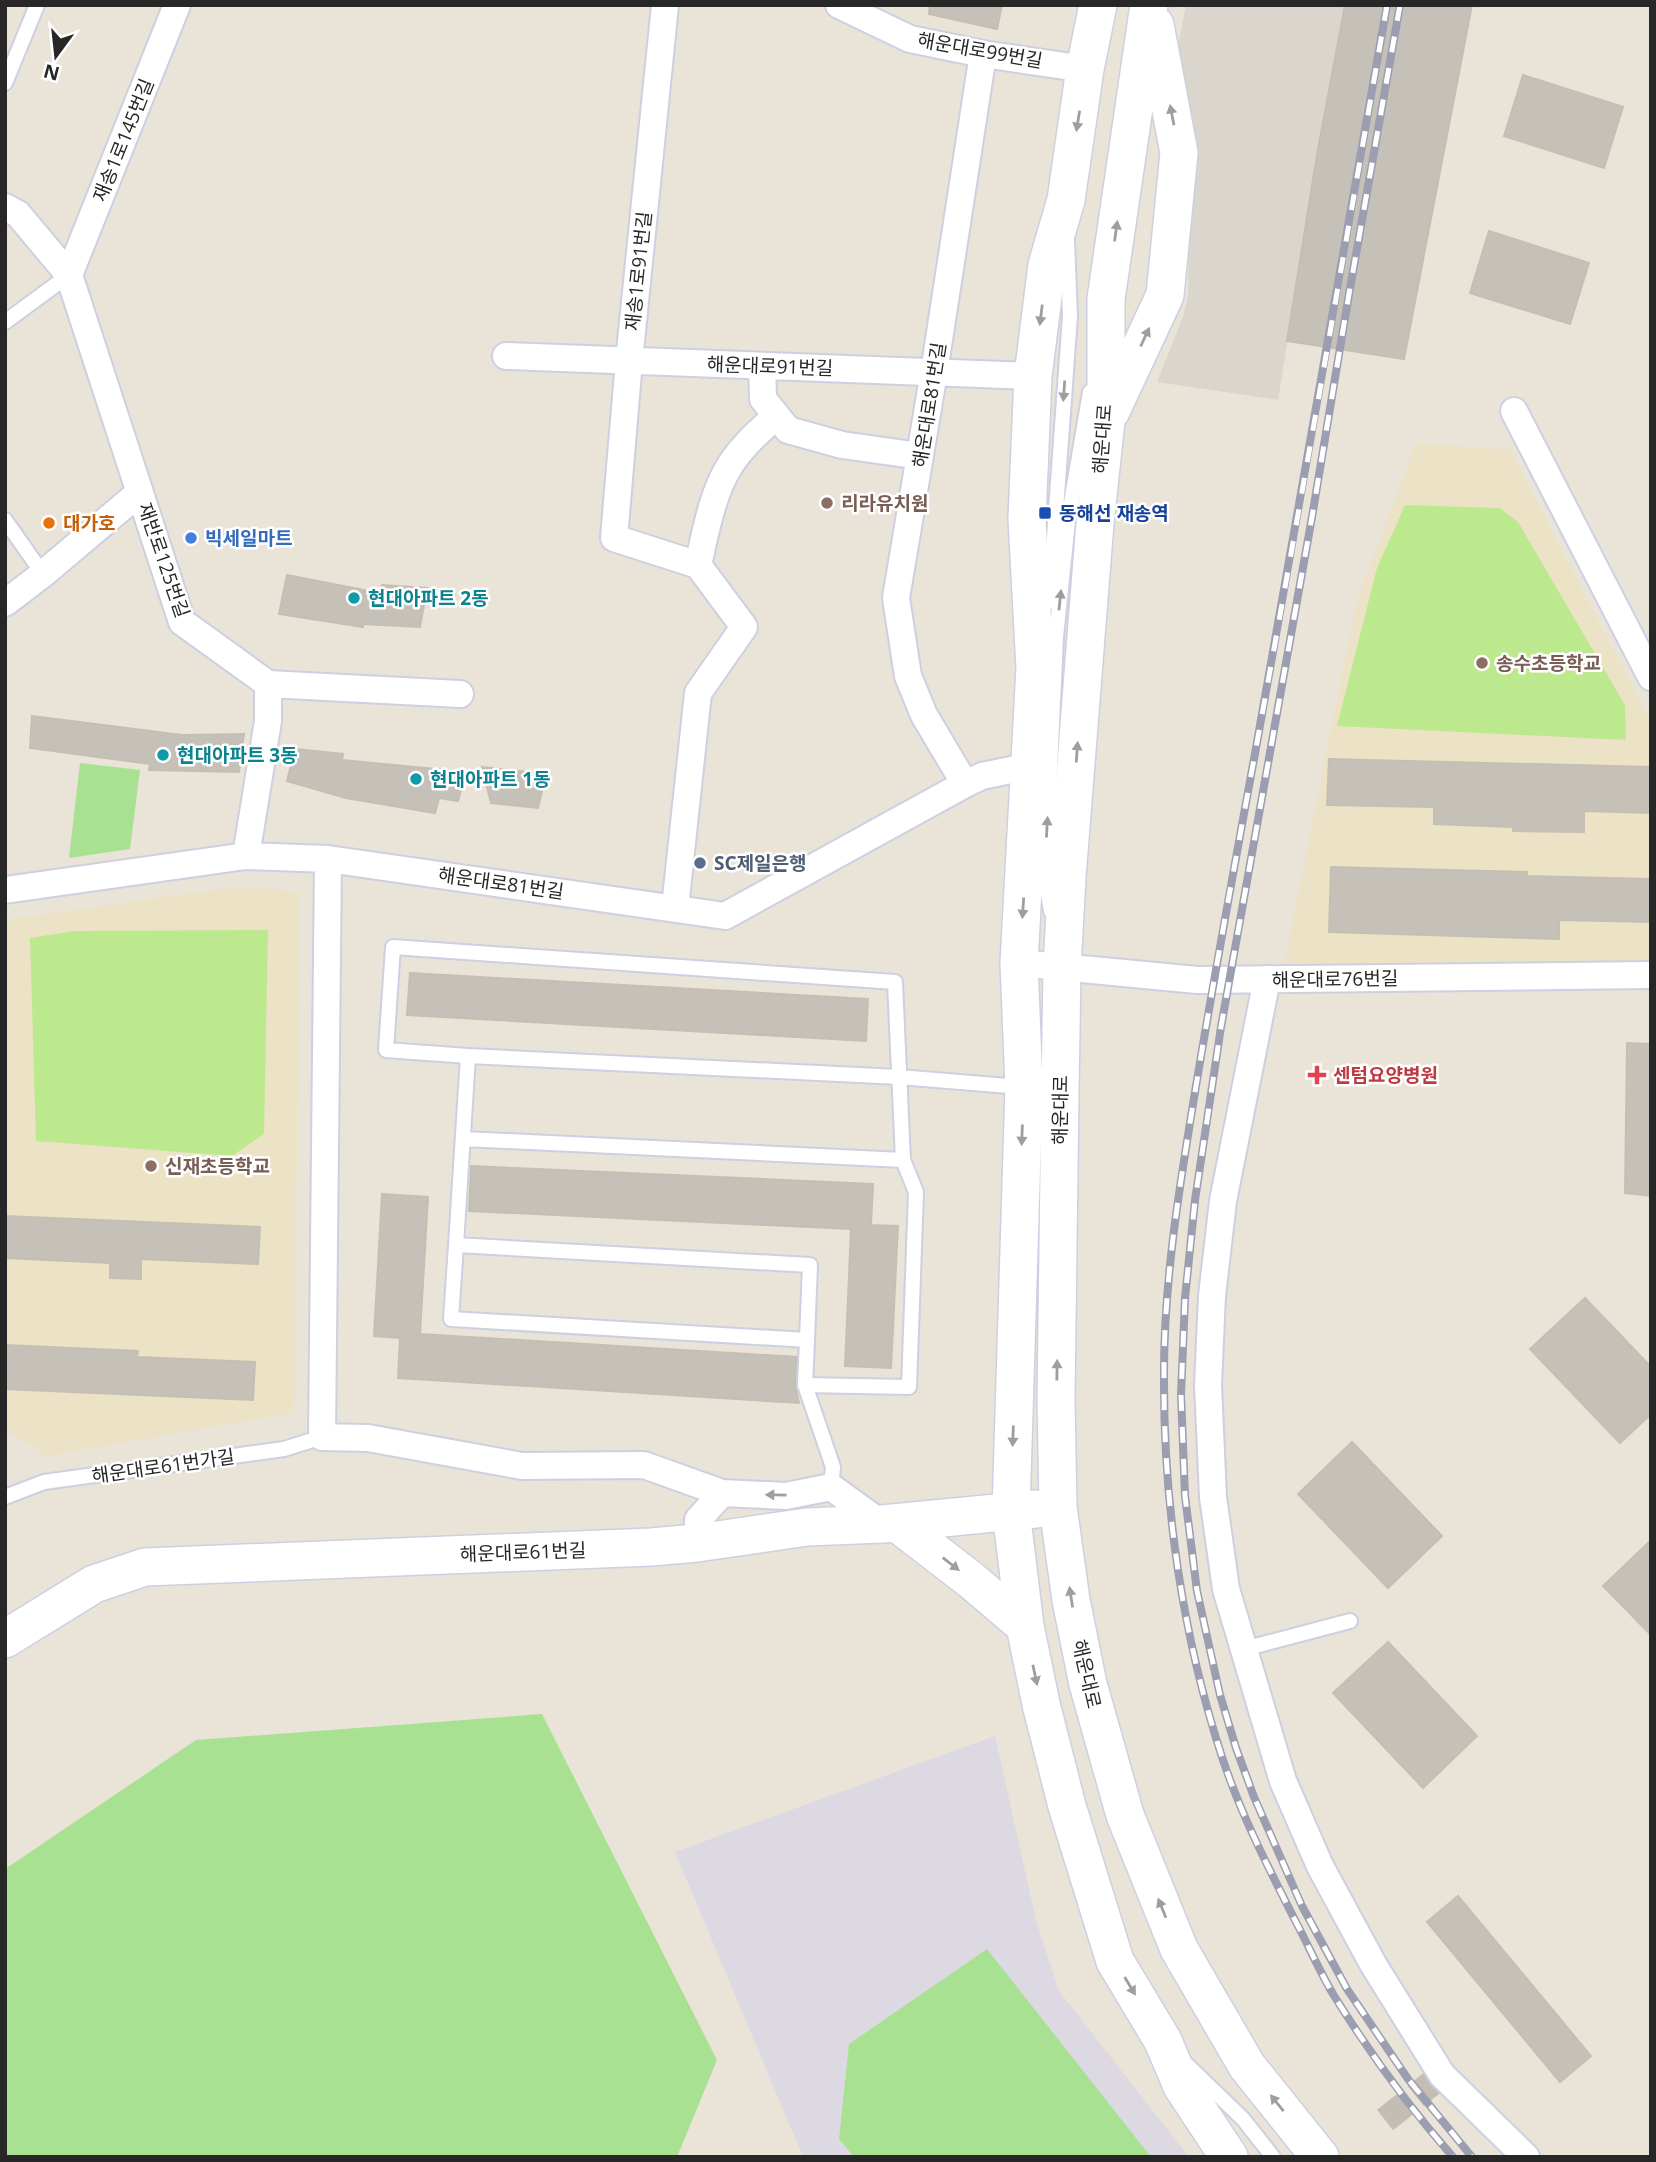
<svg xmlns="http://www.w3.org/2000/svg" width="1656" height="2162" viewBox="0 0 1656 2162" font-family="'Open Sans','Noto Sans KR',sans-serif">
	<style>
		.industrial { fill: #dcd9e2 }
		.education { fill: #ece2c6 }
		.green { fill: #a9e193 }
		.pitch { fill: #bde98e }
		.plaza { fill: #dad6ce }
		.building { fill: #c5c0b8; stroke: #c5bfb2; stroke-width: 2 }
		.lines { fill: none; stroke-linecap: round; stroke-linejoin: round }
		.minor-tunnel { stroke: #c3bdb5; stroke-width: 26; stroke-dasharray: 26 13; stroke-linecap: butt }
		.service-casing { stroke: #cdd0e0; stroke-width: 18 }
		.minor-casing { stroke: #cdd0e0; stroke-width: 30 }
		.secondary-casing { stroke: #cdd0e0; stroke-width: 40 }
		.service { stroke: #fff; stroke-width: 14 }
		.minor { stroke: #fff; stroke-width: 26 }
		.secondary { stroke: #fff; stroke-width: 37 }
		.rail-casing { stroke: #9b9db1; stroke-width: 8 }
		.rail { stroke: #fff; stroke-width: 5; stroke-dasharray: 16; stroke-linecap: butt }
		.oneway { fill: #9e9e9e }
		.education-dot { fill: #8d6e63; stroke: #fff; stroke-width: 2.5 }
		.transit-dot { fill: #1a4fb4; stroke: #fff; stroke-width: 2.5 }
		.food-dot { fill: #e8710a; stroke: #fff; stroke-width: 2.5 }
		.shop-dot { fill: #3f7fe0; stroke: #fff; stroke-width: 2.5 }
		.culture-dot { fill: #0f9aa8; stroke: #fff; stroke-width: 2.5 }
		.service-dot { fill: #5c6f8a; stroke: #fff; stroke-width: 2.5 }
		.health-dot { fill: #e0444e; stroke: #fff; stroke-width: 2.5 }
		.labels { text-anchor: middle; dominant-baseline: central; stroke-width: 5; stroke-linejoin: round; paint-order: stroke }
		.street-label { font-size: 19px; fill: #272727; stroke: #fff }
		.education-label { font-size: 19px; font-weight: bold; fill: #785e54; stroke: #fff; text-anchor: start }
		.transit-label { font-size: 19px; font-weight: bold; fill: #164399; stroke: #fff; text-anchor: start }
		.food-label { font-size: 19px; font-weight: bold; fill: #c56008; stroke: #fff; text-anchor: start }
		.shop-label { font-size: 19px; font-weight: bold; fill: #366cbe; stroke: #fff; text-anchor: start }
		.culture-label { font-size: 19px; font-weight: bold; fill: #0d838f; stroke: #fff; text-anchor: start }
		.service-label { font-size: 19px; font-weight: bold; fill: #4e5e75; stroke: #fff; text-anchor: start }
		.health-label { font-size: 19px; font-weight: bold; fill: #be3a42; stroke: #fff; text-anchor: start }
	</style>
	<rect width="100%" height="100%" fill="#eae3d8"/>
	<!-- industrial -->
	<path class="industrial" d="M 995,1736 L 1036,1921 L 1059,1991 L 1189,2157 L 803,2157 L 675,1852 Z"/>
	<!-- education -->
	<path class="education" d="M 1416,443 L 1510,450 L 1651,723 L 1651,962 L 1284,965 L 1356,604 Z
		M 242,886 L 300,892 L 294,1413 L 47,1456 L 5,1430 L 5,920 Z"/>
	<!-- green -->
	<path class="green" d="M 80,763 L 140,770 L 130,849 L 69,858 Z
		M 542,1714 L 717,2060 L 677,2157 L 5,2157 L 5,1869 L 196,1740 Z
		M 987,1949 L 1151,2157 L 854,2157 L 839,2139 L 849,2044 Z"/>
	<!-- pitch -->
	<path class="pitch" d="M 1405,505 L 1500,508 L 1518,522 L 1625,705 L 1626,740 L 1337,726 L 1377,568 Z
		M 268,930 L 264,1134 L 232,1156 L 36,1141 L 30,938 L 74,931 Z"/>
	<!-- plaza -->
	<path class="plaza" d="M 1186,5 L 1345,5 L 1318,149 L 1278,400 L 1157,382 L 1183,317 L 1188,296 L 1190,155 L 1176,57 Z"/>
	<!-- building -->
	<path class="building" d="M 930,5 L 1002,5 L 997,29 L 929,14 Z
		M 1345,5 L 1472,5 L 1404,359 L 1287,341 L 1318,149 Z
		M 1523,75 L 1623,107 L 1604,168 L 1504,136 Z
		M 1489,231 L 1589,263 L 1570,324 L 1470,293 Z
		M 287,575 L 379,593 L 382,585 L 427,588 L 420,627 L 363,624 L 363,627 L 279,614 Z
		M 32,716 L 182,735 L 244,734 L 239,772 L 149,770 L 150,764 L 30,748 Z
		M 295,749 L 343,754 L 342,760 L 466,772 L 458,801 L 439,798 L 435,813 L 346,798 L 287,781 Z
		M 1329,759 L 1651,767 L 1651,813 L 1584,811 L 1584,832 L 1513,831 L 1513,827 L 1434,824 L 1434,807 L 1327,805 Z
		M 482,767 L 546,774 L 538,808 L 491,803 Z
		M 1331,867 L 1527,872 L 1527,876 L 1651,879 L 1651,922 L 1559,920 L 1559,939 L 1329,932 Z
		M 410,973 L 868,999 L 866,1041 L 407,1015 Z
		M 1627,1043 L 1651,1044 L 1651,1196 L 1625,1193 Z
		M 471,1166 L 873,1184 L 871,1225 L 898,1226 L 891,1368 L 845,1366 L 851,1229 L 469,1211 Z
		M 382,1194 L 428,1197 L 420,1334 L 797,1357 L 795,1385 L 799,1403 L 398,1378 L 400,1338 L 374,1336 Z
		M 5,1216 L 260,1227 L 258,1264 L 141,1259 L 141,1279 L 110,1278 L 110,1263 L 5,1258 Z
		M 1585,1298 L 1651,1367 L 1651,1414 L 1620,1443 L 1530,1349 Z
		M 5,1345 L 138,1351 L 137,1357 L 255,1362 L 253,1400 L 5,1389 Z
		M 1352,1442 L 1442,1536 L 1388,1588 L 1298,1494 Z
		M 1651,1540 L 1651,1635 L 1603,1586 Z
		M 1388,1642 L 1477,1736 L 1423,1788 L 1333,1693 Z
		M 1458,1896 L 1591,2056 L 1560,2082 L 1427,1922 Z"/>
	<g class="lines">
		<!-- minor-tunnel -->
		<path class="minor-tunnel" d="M 1385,2120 L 1442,2075"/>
		<defs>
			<path id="service" d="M 5,83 L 37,5
				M 5,322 L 69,275
				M 5,520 L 43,574
				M 1046,604 L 1052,565 L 1070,316 L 1067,240
				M 1051,911 L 1045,877 L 1056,637 L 1068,521 L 1090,392
				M 468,1056 L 899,1077 L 1022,1087
				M 456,1245 L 468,1056 L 386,1050 L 393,947 L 895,982 L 903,1160 L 464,1139
				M 807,1340 L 810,1265 L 456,1245 L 451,1319 L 807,1340 L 805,1385 L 833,1467 L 831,1487
				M 805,1385 L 909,1387 L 916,1192 L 903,1160
				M 5,1497 L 44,1482 L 284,1449 L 322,1437
				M 1244,1649 L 1350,1621
				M 1184,2062 L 1243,2119 L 1273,2157"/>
			<path id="minor" d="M 665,5 L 629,361 L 614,538 L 698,565 L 744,627 L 698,693 L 675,908
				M 839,5 L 910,39 L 983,54 L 1085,69
				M 5,207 L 18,214 L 69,275 L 182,622 L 268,684 L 268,721 L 246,856
				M 69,275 L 177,5
				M 506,356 L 1033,376
				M 762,366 L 763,399 L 788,430 L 842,445 L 920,456
				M 1514,411 L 1651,677
				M 698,565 C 705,535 712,494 729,467 C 740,449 761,429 777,416
				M 5,603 L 43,574 L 140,492
				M 268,684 L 460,694
				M 965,784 L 924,715 L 908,676 L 896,598 L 934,372 L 983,54
				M 328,859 L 322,1437 L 368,1438 L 522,1466 L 644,1465 L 722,1493 L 786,1496 L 831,1487 L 882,1524
				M 5,890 L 246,856 L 328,859 L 725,916 L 965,784 L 982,776 L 1030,766
				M 1019,963 L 1197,980 L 1651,975
				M 1267,979 L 1223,1201 L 1212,1296 L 1208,1385 L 1213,1497 L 1226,1589 L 1283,1781 L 1320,1866 L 1373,1964 L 1442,2075 L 1526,2157
				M 697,1543 L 698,1520 L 722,1493"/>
			<path id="secondary" d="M 1098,5 L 1085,69 L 1066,200 L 1047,265 L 1033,376 L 1027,519 L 1035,668 L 1019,963 L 1024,1087 L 1011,1511 L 1025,1626 L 1041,1704 L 1067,1806 L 1115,1961 L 1163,2041 L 1182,2086 L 1229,2157
				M 1149,5 L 1106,299 L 1106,421 L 1095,523 L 1067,877 L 1062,967 L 1060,1094 L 1056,1399 L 1058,1507 L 1071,1600 L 1088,1684 L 1125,1815 L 1179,1949 L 1247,2066 L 1320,2157
				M 1111,411 L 1165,295 L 1179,153 L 1155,25
				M 897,1523 L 971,1580 L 1025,1626
				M 5,1639 L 94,1584 L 145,1567 L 651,1547 L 697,1543 L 807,1527 L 882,1524 L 1036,1509"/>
		</defs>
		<!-- service casing -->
		<use href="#service" class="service-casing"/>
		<!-- minor casing -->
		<use href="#minor" class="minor-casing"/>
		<!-- secondary casing -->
		<use href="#secondary" class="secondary-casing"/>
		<!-- service -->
		<use href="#service" class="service"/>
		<!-- minor -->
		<use href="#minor" class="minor"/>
		<!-- secondary -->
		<use href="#secondary" class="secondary"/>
		<defs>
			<path id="rail" d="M 1387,5 C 1344,253 1301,501 1256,748 C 1235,863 1214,977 1195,1092 C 1180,1184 1164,1278 1164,1372 C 1163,1502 1182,1636 1223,1760 C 1242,1817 1270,1871 1297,1924 C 1309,1947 1320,1972 1333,1994 C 1369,2052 1408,2106 1453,2157
				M 1400,5 L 1349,294 L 1312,517 L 1221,1027 L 1195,1200 L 1185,1298 L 1181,1395 L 1185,1496 L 1197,1591 L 1220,1695 L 1236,1748 L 1254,1797 L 1302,1906 L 1347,1989 L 1408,2079 L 1472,2157"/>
		</defs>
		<!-- rail casing -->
		<use href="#rail" class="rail-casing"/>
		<!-- rail -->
		<use href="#rail" class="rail"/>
	</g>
	<!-- one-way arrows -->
	<defs><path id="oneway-solid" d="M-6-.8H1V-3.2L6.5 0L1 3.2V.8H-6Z" transform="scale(1.75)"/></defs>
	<g class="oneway">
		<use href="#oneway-solid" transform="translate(1172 115) rotate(-101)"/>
		<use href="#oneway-solid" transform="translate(1078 121) rotate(99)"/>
		<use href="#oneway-solid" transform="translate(1116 231) rotate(-82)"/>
		<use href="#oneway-solid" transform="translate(1041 315) rotate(97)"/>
		<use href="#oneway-solid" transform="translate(1145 337) rotate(-65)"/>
		<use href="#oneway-solid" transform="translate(1064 391) rotate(94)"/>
		<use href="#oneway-solid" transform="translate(1060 600) rotate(-84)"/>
		<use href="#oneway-solid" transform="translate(1077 752) rotate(-86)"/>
		<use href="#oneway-solid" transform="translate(1047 827) rotate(-87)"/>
		<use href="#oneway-solid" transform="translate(1023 908) rotate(94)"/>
		<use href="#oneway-solid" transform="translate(1022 1135) rotate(92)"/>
		<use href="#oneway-solid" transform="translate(1057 1370) rotate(-89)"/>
		<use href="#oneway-solid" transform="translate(1013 1436) rotate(92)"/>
		<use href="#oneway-solid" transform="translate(776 1495) rotate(-179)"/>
		<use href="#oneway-solid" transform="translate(951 1564) rotate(38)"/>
		<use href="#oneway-solid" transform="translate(1071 1597) rotate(-99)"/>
		<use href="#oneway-solid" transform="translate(1035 1675) rotate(78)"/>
		<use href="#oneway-solid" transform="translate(1162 1908) rotate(-112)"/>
		<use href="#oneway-solid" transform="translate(1130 1986) rotate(59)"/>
		<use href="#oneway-solid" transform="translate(1277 2103) rotate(-129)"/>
	</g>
	<!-- markers -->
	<g class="education-dot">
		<circle cx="827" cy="503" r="7"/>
		<circle cx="1482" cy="663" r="7"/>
		<circle cx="151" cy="1166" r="7"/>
	</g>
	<rect class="transit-dot" x="1038" y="506" width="14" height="14" rx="3.5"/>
	<circle class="food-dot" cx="49" cy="523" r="7"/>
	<circle class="shop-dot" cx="191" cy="538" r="7"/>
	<g class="culture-dot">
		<circle cx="354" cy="598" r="7"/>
		<circle cx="163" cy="755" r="7"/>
		<circle cx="416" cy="779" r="7"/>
	</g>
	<circle class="service-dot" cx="700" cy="863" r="7"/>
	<path class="health-dot" d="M1313.5 1064.5h7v7h7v7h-7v7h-7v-7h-7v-7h7z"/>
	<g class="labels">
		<!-- street labels -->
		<g class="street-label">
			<text transform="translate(980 50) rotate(10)">해운대로99번길</text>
			<text transform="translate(123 140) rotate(-68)">재송1로145번길</text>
			<text transform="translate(638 271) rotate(-84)">재송1로91번길</text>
			<text transform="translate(770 366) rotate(2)">해운대로91번길</text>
			<text transform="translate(929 405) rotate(-81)">해운대로81번길</text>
			<text transform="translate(1102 439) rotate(-86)">해운대로</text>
			<text transform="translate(164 560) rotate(71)">재반로125번길</text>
			<text transform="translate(501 883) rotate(8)">해운대로81번길</text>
			<text transform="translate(1335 979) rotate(-1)">해운대로76번길</text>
			<text transform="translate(1060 1110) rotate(-89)">해운대로</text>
			<text transform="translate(163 1466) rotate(-8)">해운대로61번가길</text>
			<text transform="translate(523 1552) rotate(-2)">해운대로61번길</text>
			<text transform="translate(1087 1674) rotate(77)">해운대로</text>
		</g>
		<!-- education labels -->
		<g class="education-label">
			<text x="841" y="503">리라유치원</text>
			<text x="1496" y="663">송수초등학교</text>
			<text x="165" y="1166">신재초등학교</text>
		</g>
		<!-- transit labels -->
		<g class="transit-label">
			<text x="1059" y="513">동해선 재송역</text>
		</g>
		<!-- food labels -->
		<g class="food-label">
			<text x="63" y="523">대가호</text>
		</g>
		<!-- shop labels -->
		<g class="shop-label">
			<text x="205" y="538">빅세일마트</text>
		</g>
		<!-- culture labels -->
		<g class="culture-label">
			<text x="368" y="598">현대아파트 2동</text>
			<text x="177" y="755">현대아파트 3동</text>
			<text x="430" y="779">현대아파트 1동</text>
		</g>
		<!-- service labels -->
		<g class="service-label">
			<text x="714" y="863">SC제일은행</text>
		</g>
		<!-- health labels -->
		<g class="health-label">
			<text x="1333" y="1075">센텀요양병원</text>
		</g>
	</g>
	<!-- border -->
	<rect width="1656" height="2162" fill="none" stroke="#272727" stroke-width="14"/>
	<!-- north arrow -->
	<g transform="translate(56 56) rotate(195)" stroke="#ffffff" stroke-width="5" paint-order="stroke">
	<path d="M0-5L12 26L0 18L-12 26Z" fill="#272727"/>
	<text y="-10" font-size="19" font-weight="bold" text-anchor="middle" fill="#272727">N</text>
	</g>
</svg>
